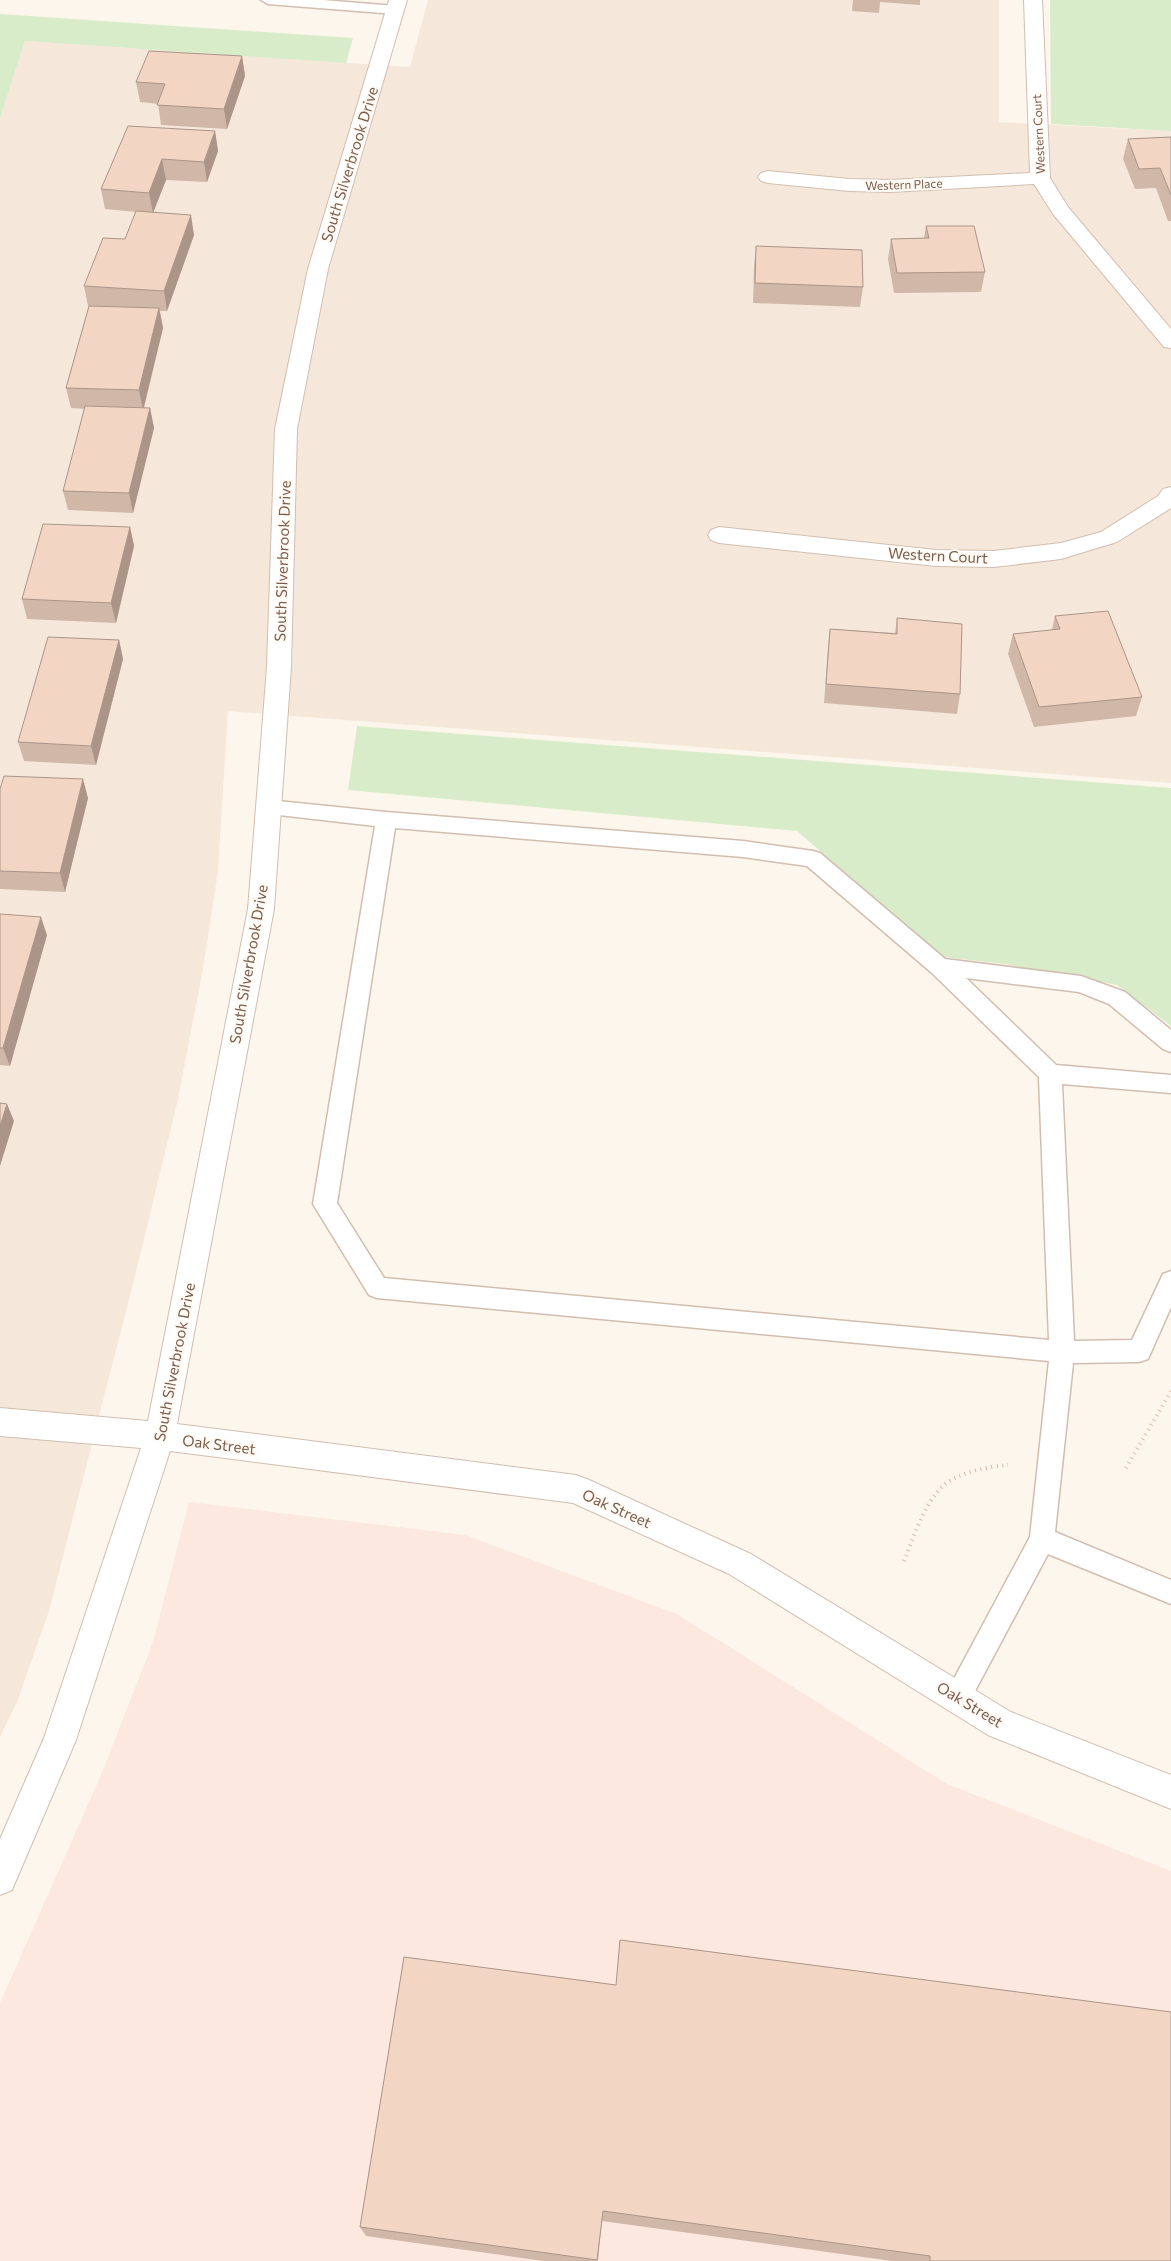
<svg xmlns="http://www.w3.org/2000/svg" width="1171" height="2261" viewBox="0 0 1171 2261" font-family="Commissioner,sans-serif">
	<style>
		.residential { fill: #f5e8da }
		.commercial { fill: #fde8e0 }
		.green { fill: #d8ecc9 }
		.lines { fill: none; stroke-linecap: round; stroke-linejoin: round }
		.lane-casing { stroke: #d1beb0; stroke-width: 3 }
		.street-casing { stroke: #d1beb0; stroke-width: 2 }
		.path { stroke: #d9b8a5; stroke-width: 4; stroke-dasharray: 1 4.5; stroke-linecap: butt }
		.lane { fill: #fff; fill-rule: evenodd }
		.street { fill: #fff; fill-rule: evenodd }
		.wall { fill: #d1b7a8 }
		.shaded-wall { fill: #aa9588 }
		.building { fill: #f3d5c3; stroke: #aa9588 }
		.labels { text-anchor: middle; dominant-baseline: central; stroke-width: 4; stroke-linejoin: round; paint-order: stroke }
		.far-street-label { font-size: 12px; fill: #7a5c4d; stroke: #fffaf3 }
		.street-label { font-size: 15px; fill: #7a5c4d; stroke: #fffaf3 }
	</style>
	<rect width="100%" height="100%" fill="#fdf6ec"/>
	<!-- residential -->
	<path class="residential" d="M 428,0 L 999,0 L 999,122 L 1171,131 L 1171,783 L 228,711 L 218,871 L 203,969 L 178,1099 L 135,1276 L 49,1611 L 17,1702 L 0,1737 L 0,118 L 25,41 L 410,67 Z"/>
	<!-- commercial -->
	<path class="commercial" d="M 189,1502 L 465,1535 L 677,1614 L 947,1784 L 1171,1871 L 1171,2261 L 0,2261 L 0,2003 L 101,1775 L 153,1642 Z"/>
	<!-- green -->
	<path class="green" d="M 1050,0 L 1171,0 L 1171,131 L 1051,124 Z
		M 0,14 L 353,38 L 346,63 L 25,41 L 0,118 Z
		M 357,726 L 1171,788 L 1171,1026 L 1117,985 L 1006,964 L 943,957 L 797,831 L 348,790 Z"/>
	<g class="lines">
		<defs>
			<path id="lane" d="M 261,0 L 323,0 L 395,6 L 402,10 L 395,14 L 268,4 Z
				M 268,800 L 386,812 L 743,841 L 813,851 L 820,853 L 945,959 L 1081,976 L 1125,992 L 1171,1030 L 1171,1052 L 1163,1049 L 1109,1004 L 1079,992 L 966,978 L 1056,1065 L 1171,1075 L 1171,1093 L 1062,1084 L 1074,1341 L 1132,1340 L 1163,1274 L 1171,1271 L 1171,1307 L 1148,1359 L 1139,1362 L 1073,1363 L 1055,1532 L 1171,1580 L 1171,1604 L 1048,1554 L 967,1706 L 958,1710 L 949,1706 L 945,1697 L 949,1688 L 1030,1537 L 1049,1361 L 377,1298 L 369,1295 L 313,1204 L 375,826 L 261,813 L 258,808 L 261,803 ZM 395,828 L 743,857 L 807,866 L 932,973 L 1039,1077 L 1049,1340 L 384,1278 L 337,1203 Z"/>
			<path id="street" d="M 389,0 L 407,0 L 328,269 L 297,429 L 291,667 L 274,909 L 177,1424 L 576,1475 L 587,1479 L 751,1554 L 1011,1712 L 1171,1775 L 1171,1809 L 988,1735 L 729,1574 L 573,1503 L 170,1451 L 76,1740 L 12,1890 L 0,1895 L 0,1839 L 44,1738 L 141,1448 L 0,1436 L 0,1408 L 148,1421 L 248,909 L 267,667 L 275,429 L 308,269 Z
				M 1024,0 L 1042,0 L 1050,178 L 1068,207 L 1171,329 L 1171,348 L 1164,347 L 1053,214 L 1034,184 L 890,192 L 849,191 L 768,183 L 761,181 L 758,177 L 761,173 L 768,171 L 849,179 L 890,180 L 1030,173 Z
				M 1171,487 L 1171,508 L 1117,542 L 1061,559 L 994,567 L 936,566 L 719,543 L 711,540 L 708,535 L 711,530 L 719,527 L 936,550 L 994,551 L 1061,543 L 1101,532 L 1158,496 L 1163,489 Z"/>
		</defs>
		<!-- lane casing -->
		<use href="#lane" class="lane-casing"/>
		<!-- street casing -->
		<use href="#street" class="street-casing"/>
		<!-- path -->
		<path class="path" d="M 1126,1468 L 1171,1391
			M 904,1561 C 914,1537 923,1505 943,1486 C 958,1472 988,1467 1008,1465"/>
		<!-- lane -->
		<use href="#lane" class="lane"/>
		<!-- street -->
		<use href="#street" class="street"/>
	</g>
	<!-- wall -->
	<path class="wall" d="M 853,0 L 920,0 L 920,5 L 880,2 L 879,13 L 852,11 Z
		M 242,56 L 245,76 L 227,129 L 161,125 L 158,104 L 140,102 L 136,82 Z
		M 215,131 L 218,151 L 207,182 L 166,180 L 153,213 L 194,235 L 167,311 L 160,311 L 163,328 L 144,408 L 150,408 L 154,428 L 133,513 L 68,510 L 63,491 L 85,409 L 71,408 L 66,388 L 89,306 L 88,306 L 84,286 L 125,239 L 136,212 L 105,209 L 101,189 Z
		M 1171,137 L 1171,221 L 1168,221 L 1156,188 L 1135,189 L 1123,159 L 1128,139 Z
		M 926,226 L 985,272 L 981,292 L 894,293 L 888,259 L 891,239 L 924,238 Z
		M 756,246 L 863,287 L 860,307 L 753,303 L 754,266 Z
		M 130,527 L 134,546 L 116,623 L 27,619 L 22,599 Z
		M 1055,616 L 1142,697 L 1136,716 L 1034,727 L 1008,654 L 1013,634 L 1052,630 Z
		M 897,618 L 960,694 L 957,714 L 824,703 L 828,648 L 830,629 L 895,633 Z
		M 119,640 L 123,659 L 96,765 L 24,761 L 18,742 Z
		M 0,789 L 88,798 L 65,892 L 0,889 Z
		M 0,914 L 47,935 L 10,1066 L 0,1065 Z
		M 404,1957 L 1171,2261 L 892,2261 L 602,2221 L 598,2261 L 543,2261 L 366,2236 L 360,2227 Z"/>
	<!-- shaded-wall -->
	<path class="shaded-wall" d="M 242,56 L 245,76 L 227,129 L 224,109 Z
		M 215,131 L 218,151 L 207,182 L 204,162 Z
		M 162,159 L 166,180 L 153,213 L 149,193 Z
		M 191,215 L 194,235 L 167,311 L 164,291 Z
		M 159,308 L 163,328 L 143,410 L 139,390 Z
		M 150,408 L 154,428 L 133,513 L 129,493 Z
		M 130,527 L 134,546 L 116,623 L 111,603 Z
		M 119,640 L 123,659 L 96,765 L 91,746 Z
		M 83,779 L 88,798 L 65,892 L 60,873 Z
		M 41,917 L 47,935 L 10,1066 L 3,1048 Z
		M 7,1104 L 14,1121 L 0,1166 L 0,1126 Z"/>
	<!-- building -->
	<path class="building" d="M 149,51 L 242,56 L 224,109 L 157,105 L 165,84 L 136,82 Z
		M 128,126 L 215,131 L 204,162 L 162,159 L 149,193 L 101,189 Z
		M 1171,137 L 1171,195 L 1160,168 L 1139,169 L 1128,139 Z
		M 136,211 L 191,215 L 164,291 L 84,286 L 103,238 L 125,239 Z
		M 926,226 L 974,226 L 985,272 L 897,273 L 891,239 L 929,238 Z
		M 756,246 L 862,250 L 863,287 L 755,283 Z
		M 89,306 L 159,308 L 139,390 L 66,388 Z
		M 85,406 L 150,408 L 129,493 L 63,491 Z
		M 43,524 L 130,527 L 111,603 L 22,599 Z
		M 1108,611 L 1142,697 L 1039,707 L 1013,634 L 1060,629 L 1055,616 Z
		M 897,618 L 962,624 L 960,694 L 826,684 L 830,629 L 897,634 Z
		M 48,637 L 119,640 L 91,746 L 18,742 Z
		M 4,776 L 83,779 L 60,873 L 0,871 L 0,789 Z
		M 0,914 L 41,917 L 3,1048 L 0,1048 Z
		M 0,1103 L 7,1104 L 0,1126 Z
		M 620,1940 L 1171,2012 L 1171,2261 L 930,2261 L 930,2256 L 603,2211 L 597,2260 L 360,2227 L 404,1957 L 616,1985 Z"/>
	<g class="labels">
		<!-- far-street labels -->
		<g class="far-street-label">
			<text transform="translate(1038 134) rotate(-93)">Western Court</text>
			<text transform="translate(904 184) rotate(-2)">Western Place</text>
		</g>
		<!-- street labels -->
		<g class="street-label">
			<text transform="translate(349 164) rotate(-73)">South Silverbrook Drive</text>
			<text transform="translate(938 555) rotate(3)">Western Court</text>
			<text transform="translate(282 561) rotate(-88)">South Silverbrook Drive</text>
			<text transform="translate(248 964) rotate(-80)">South Silverbrook Drive</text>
			<text transform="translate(174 1362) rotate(-79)">South Silverbrook Drive</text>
			<text transform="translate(219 1444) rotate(7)">Oak Street</text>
			<text transform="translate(617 1508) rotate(24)">Oak Street</text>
			<text transform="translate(970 1704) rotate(31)">Oak Street</text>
		</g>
	</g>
</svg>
